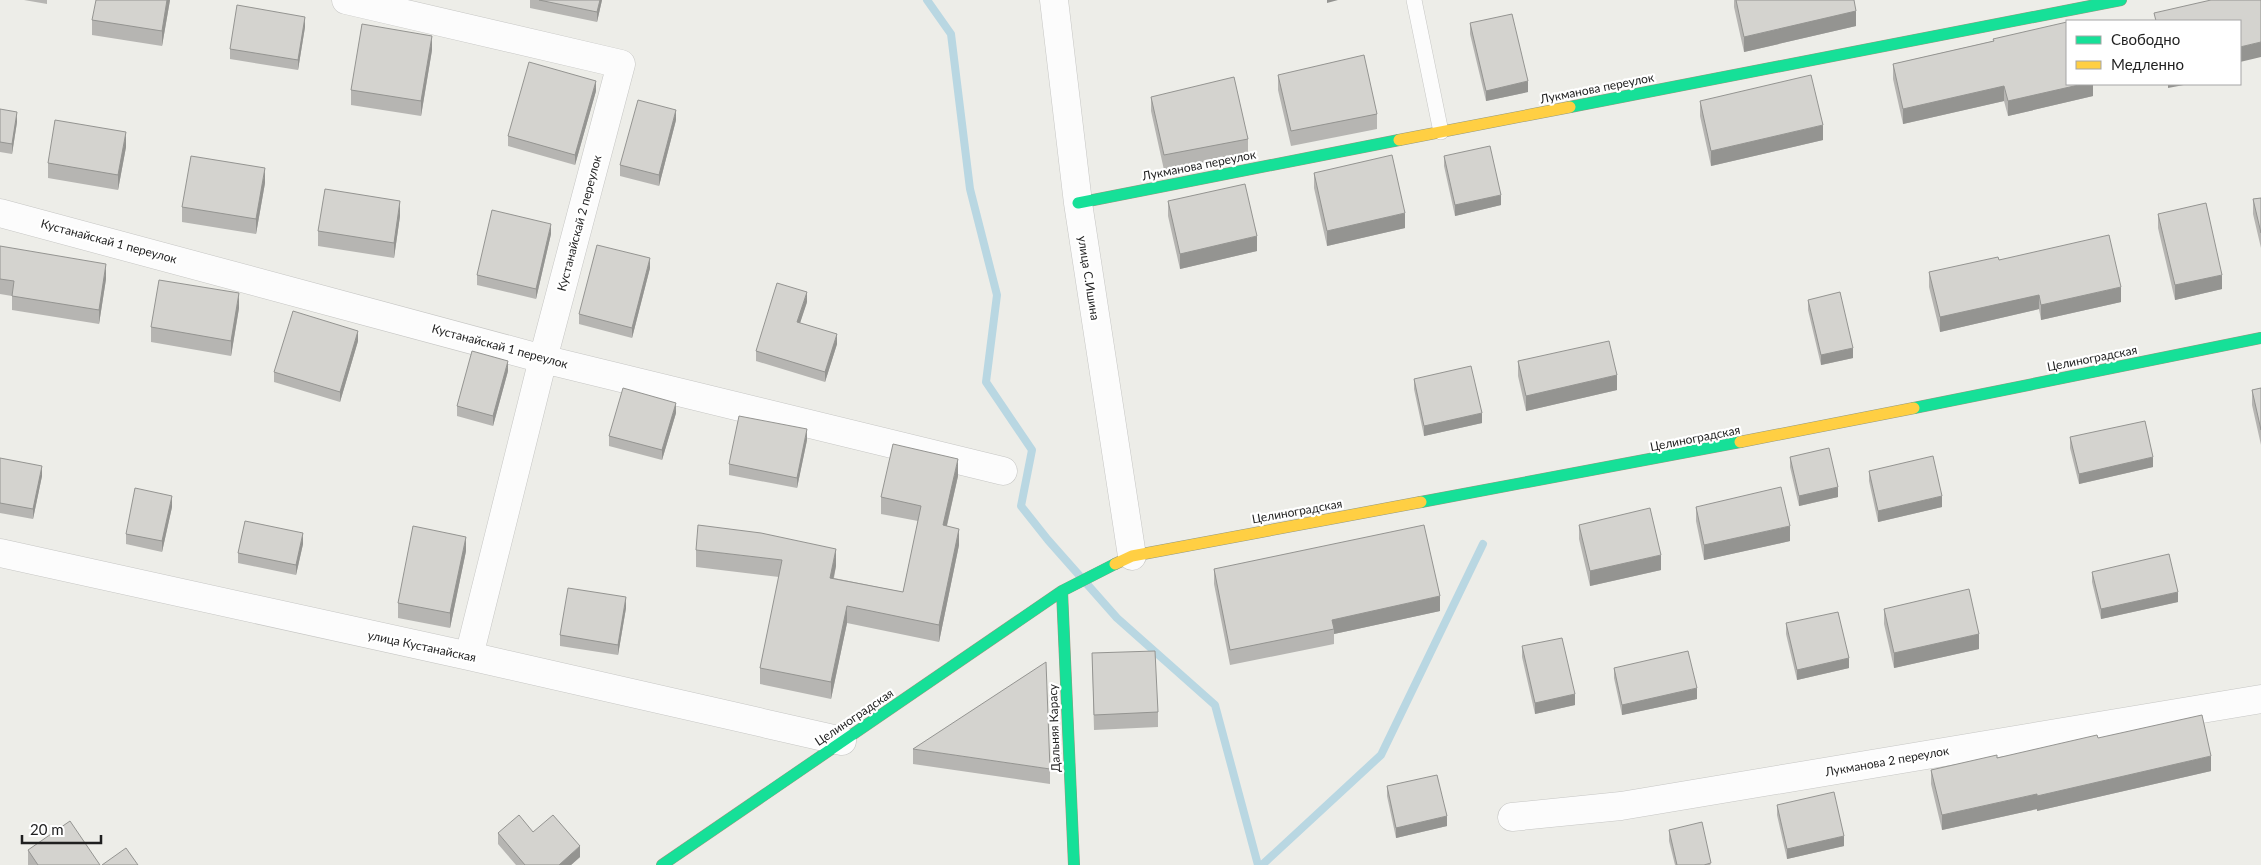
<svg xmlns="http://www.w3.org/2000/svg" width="2261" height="865" viewBox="0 0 2261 865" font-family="Lato,sans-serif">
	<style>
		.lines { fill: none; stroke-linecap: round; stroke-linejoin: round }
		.stream { stroke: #b9d7e2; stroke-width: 8 }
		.lane-casing { stroke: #c6c6c4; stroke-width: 16 }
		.street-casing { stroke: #c6c6c4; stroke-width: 29 }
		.fast-casing { stroke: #94997f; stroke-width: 12 }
		.slow-casing { stroke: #94997f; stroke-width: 12 }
		.lane { stroke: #fcfcfc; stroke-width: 15 }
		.street { stroke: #fcfcfc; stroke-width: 28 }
		.fast { stroke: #16e098; stroke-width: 11 }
		.slow { stroke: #ffcf43; stroke-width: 11 }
		.wall { fill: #b6b5b2 }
		.shaded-wall { fill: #949491 }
		.building { fill: #d4d3cf; stroke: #949491 }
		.labels { text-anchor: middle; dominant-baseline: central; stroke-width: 4.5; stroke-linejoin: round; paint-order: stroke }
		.street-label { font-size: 12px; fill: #1f1f1f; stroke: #fff }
	</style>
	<rect width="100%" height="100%" fill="#edede8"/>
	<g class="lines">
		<!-- stream -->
		<path class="stream" d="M 927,0 L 951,34 L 970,189 L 997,295 L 986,382 L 1032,450 L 1021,506 L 1048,540 L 1117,618 L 1215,705 L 1258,865
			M 1262,865 L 1381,755 L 1483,544"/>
		<defs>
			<path id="lane" d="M 1414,0 L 1441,132"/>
			<path id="street" d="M 346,0 L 621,64 L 543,359 L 469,656
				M 1054,0 L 1078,203 L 1132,556
				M 0,213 L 543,359 L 1003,471
				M 0,553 L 469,656 L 842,741
				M 1512,817 L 1621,806 L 2261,699"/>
			<path id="fast" d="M 1570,107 L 2121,0
				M 1078,203 L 1399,140
				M 1914,408 L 2261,338
				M 1421,502 L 1740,442
				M 1062,591 L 1074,865
				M 662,865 L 1062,591 L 1115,564"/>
			<path id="slow" d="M 1399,140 L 1570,107
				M 1740,442 L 1914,408
				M 1115,564 L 1132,556 L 1421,502"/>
		</defs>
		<!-- lane casing -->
		<use href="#lane" class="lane-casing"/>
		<!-- street casing -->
		<use href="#street" class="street-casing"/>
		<!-- fast casing -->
		<use href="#fast" class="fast-casing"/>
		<!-- slow casing -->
		<use href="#slow" class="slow-casing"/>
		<!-- lane -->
		<use href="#lane" class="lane"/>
		<!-- street -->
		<use href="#street" class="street"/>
		<!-- fast -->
		<use href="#fast" class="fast"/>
		<!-- slow -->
		<use href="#slow" class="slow"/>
	</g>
	<!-- wall -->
	<path class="wall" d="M 24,0 L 47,0 L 47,4 Z
		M 170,0 L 162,46 L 92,35 L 92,20 Z
		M 530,0 L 602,0 L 597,22 L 530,8 Z
		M 1734,0 L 1854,0 L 1856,26 L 1744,52 L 1734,7 Z
		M 1470,23 L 1528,92 L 1486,101 L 1470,34 Z
		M 305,27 L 298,70 L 230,59 L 230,49 Z
		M 1993,39 L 2093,84 L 2093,96 L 2008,116 L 2004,101 L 1903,124 L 1893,79 L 1893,64 L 1993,41 Z
		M 432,50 L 421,116 L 351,105 L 351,90 Z
		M 1278,75 L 1377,114 L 1377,129 L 1291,146 L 1278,90 Z
		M 596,91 L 575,165 L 508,146 L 508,136 Z
		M 1151,97 L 1248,139 L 1248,154 L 1164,170 L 1151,111 Z
		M 1700,101 L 1823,140 L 1711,166 L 1700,116 Z
		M 0,109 L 17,122 L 12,154 L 0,152 Z
		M 676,120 L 659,186 L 620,176 L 620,165 Z
		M 126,147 L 118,190 L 48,178 L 48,163 Z
		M 1444,156 L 1501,205 L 1455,216 L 1444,166 Z
		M 1314,173 L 1405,228 L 1327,246 L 1314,188 Z
		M 265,183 L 256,234 L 182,222 L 182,207 Z
		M 2261,198 L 2261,248 L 2253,214 L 2253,199 Z
		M 1168,201 L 1257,251 L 1180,269 L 1168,216 Z
		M 2158,214 L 2222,289 L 2175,300 L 2158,228 Z
		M 400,216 L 394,258 L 318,246 L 318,231 Z
		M 551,234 L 536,299 L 477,285 L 477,275 Z
		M 0,246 L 106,279 L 99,324 L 12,310 L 12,296 L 0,294 Z
		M 1999,260 L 2121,302 L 2041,320 L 2039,309 L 1940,332 L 1929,287 L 1929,272 Z
		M 650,268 L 632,338 L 579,324 L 579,314 Z
		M 1808,300 L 1853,358 L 1821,365 L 1808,310 Z
		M 807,302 L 800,323 L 837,344 L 825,382 L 756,361 L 756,351 Z
		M 239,308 L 231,356 L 151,342 L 151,327 Z
		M 358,341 L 340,402 L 274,382 L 274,372 Z
		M 1518,361 L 1617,390 L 1526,411 L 1518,376 Z
		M 508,371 L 493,426 L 457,416 L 457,406 Z
		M 1414,379 L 1482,423 L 1424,436 L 1414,389 Z
		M 2261,388 L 2261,445 L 2252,405 L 2252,390 Z
		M 676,413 L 662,460 L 609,446 L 609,436 Z
		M 2070,437 L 2153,467 L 2079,484 L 2070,448 Z
		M 807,440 L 797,488 L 729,475 L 729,464 Z
		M 1790,457 L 1838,497 L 1799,506 L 1790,467 Z
		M 0,458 L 42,476 L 33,519 L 0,513 Z
		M 1869,471 L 1942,507 L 1878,522 L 1869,481 Z
		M 958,476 L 947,526 L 959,545 L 939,642 L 847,623 L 831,699 L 760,684 L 760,668 L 779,577 L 696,567 L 696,550 L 836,566 L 834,578 L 903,592 L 918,521 L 881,514 L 881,497 Z
		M 172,507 L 162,552 L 126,544 L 126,534 Z
		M 1696,507 L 1790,541 L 1704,560 L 1696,521 Z
		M 1579,525 L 1661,570 L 1590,586 L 1579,539 Z
		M 303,544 L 296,575 L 238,563 L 238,553 Z
		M 466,551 L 450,628 L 398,618 L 398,603 Z
		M 1214,569 L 1440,611 L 1334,634 L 1334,644 L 1230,665 L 1214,584 Z
		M 2092,572 L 2178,602 L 2101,619 L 2092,582 Z
		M 626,608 L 618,655 L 560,646 L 560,635 Z
		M 1884,609 L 1979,649 L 1894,668 L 1884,624 Z
		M 1786,623 L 1849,668 L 1797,680 L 1786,634 Z
		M 1522,646 L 1575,705 L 1535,714 L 1522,657 Z
		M 1092,653 L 1158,712 L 1158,727 L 1094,730 Z
		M 1614,668 L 1697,699 L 1622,715 L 1614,678 Z
		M 2098,738 L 2211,771 L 2037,811 L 2037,809 L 1942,830 L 1931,784 L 1931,770 L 1997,758 Z
		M 913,749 L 1050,769 L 1050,784 L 913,764 Z
		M 1387,786 L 1447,826 L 1396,838 L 1387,796 Z
		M 1777,805 L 1844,846 L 1787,859 L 1777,815 Z
		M 1669,830 L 1711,865 L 1675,865 L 1669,841 Z
		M 533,832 L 580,857 L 571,865 L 516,865 L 498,844 L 498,833 Z
		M 28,850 L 100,865 L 28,865 Z"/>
	<!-- shaded-wall -->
	<path class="shaded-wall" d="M 167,0 L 170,0 L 162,46 L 162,31 Z
		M 600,0 L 602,0 L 597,22 L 597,12 Z
		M 1327,0 L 1338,0 L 1327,3 Z
		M 1856,11 L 1856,26 L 1744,52 L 1744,37 Z
		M 305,17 L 305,27 L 298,70 L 298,60 Z
		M 432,36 L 432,50 L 421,116 L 421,101 Z
		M 2261,42 L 2261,57 L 2240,62 L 2240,47 Z
		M 596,81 L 596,91 L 575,165 L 575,155 Z
		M 1528,81 L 1528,92 L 1486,101 L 1486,91 Z
		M 2083,84 L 2093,84 L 2093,96 L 2008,116 L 2008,101 Z
		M 2168,84 L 2189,84 L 2168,88 Z
		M 2004,86 L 2004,101 L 1903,124 L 1903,109 Z
		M 676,110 L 676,120 L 659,186 L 659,175 Z
		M 17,112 L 17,122 L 12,154 L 12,144 Z
		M 1823,125 L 1823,140 L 1711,166 L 1711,151 Z
		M 126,132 L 126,147 L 118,190 L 118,175 Z
		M 265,168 L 265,183 L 256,234 L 256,219 Z
		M 1501,195 L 1501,205 L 1455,216 L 1455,205 Z
		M 400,201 L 400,216 L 394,258 L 394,243 Z
		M 1405,213 L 1405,228 L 1327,246 L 1327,231 Z
		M 551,224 L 551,234 L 536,299 L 536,289 Z
		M 1257,236 L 1257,251 L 1180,269 L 1180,254 Z
		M 650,258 L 650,268 L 632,338 L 632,328 Z
		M 106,264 L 106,279 L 99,324 L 99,310 Z
		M 2222,275 L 2222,289 L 2175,300 L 2175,285 Z
		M 2121,287 L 2121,302 L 2041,320 L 2041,305 Z
		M 807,292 L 807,302 L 797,332 L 797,322 Z
		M 239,293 L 239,308 L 231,356 L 231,341 Z
		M 2039,295 L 2039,309 L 1940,332 L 1940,317 Z
		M 358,331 L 358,341 L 340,402 L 340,392 Z
		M 837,334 L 837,344 L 825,382 L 825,372 Z
		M 1853,348 L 1853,358 L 1821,365 L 1821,355 Z
		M 508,361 L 508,371 L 493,426 L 493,416 Z
		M 1617,375 L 1617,390 L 1526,411 L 1526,396 Z
		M 676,403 L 676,413 L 662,460 L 662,450 Z
		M 1482,413 L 1482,423 L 1424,436 L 1424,426 Z
		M 807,429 L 807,440 L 797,488 L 797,478 Z
		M 2153,457 L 2153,467 L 2079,484 L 2079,474 Z
		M 958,459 L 958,476 L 943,542 L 943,525 Z
		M 42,466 L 42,476 L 33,519 L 33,509 Z
		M 1838,487 L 1838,497 L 1799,506 L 1799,496 Z
		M 172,496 L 172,507 L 162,552 L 162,541 Z
		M 1942,496 L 1942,507 L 1878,522 L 1878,511 Z
		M 1790,526 L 1790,541 L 1704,560 L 1704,545 Z
		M 959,529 L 959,545 L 939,642 L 939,625 Z
		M 303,533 L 303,544 L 296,575 L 296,565 Z
		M 466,537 L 466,551 L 450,628 L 450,613 Z
		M 836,549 L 836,566 L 830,594 L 830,578 Z
		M 1661,555 L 1661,570 L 1590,586 L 1590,571 Z
		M 2178,592 L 2178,602 L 2101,619 L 2101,609 Z
		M 1440,596 L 1440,611 L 1334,634 L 1334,629 L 1332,620 Z
		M 626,597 L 626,608 L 618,655 L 618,645 Z
		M 847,606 L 847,623 L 831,699 L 831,682 Z
		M 1979,634 L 1979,649 L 1894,668 L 1894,653 Z
		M 1849,658 L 1849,668 L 1797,680 L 1797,670 Z
		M 1697,688 L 1697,699 L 1622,715 L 1622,705 Z
		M 1575,694 L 1575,705 L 1535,714 L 1535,703 Z
		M 2211,756 L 2211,771 L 2037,811 L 2037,796 Z
		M 2037,794 L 2037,809 L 1942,830 L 1942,815 Z
		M 1447,816 L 1447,826 L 1396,838 L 1396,828 Z
		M 1844,836 L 1844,846 L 1787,859 L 1787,849 Z
		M 580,846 L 580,857 L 571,865 L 559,865 Z"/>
	<!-- building -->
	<path class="building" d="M 96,0 L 167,0 L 162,31 L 92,20 Z
		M 539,0 L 600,0 L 597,12 Z
		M 1736,0 L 1854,0 L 1856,11 L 1744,37 Z
		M 2211,0 L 2261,0 L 2261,42 L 2240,47 L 2240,21 L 2156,21 L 2154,13 Z
		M 237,5 L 305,17 L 298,60 L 230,49 Z
		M 1512,14 L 1528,81 L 1486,91 L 1470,23 Z
		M 2067,22 L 2067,84 L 2083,84 L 2008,101 L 2004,86 L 1903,109 L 1893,64 L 1994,41 L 1993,39 Z
		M 362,24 L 432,36 L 421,101 L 351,90 Z
		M 1364,55 L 1377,114 L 1291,131 L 1278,75 Z
		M 529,62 L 596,81 L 575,155 L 508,136 Z
		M 1811,75 L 1823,125 L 1711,151 L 1700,101 Z
		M 1234,77 L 1248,139 L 1164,155 L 1151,97 Z
		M 638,100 L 676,110 L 659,175 L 620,165 Z
		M 0,109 L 17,112 L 12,144 L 0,142 Z
		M 55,120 L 126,132 L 118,175 L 48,163 Z
		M 1490,146 L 1501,195 L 1455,205 L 1444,156 Z
		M 1392,155 L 1405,213 L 1327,231 L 1314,173 Z
		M 191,156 L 265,168 L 256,219 L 182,207 Z
		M 1245,184 L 1257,236 L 1180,254 L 1168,201 Z
		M 325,189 L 400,201 L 394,243 L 318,231 Z
		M 2261,198 L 2261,233 L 2253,199 Z
		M 2206,203 L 2222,275 L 2175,285 L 2158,214 Z
		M 492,210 L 551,224 L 536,289 L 477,275 Z
		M 2109,235 L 2121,287 L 2041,305 L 2039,295 L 1940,317 L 1929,272 L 1998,257 L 1999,260 Z
		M 597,245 L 650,258 L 632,328 L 579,314 Z
		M 0,246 L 106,264 L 99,310 L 12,296 L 14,281 L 0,279 Z
		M 159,280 L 239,293 L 231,341 L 151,327 Z
		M 777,283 L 807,292 L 797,322 L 837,334 L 825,372 L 756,351 Z
		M 1840,292 L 1853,348 L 1821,355 L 1808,300 Z
		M 293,311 L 358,331 L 340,392 L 274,372 Z
		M 1609,341 L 1617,375 L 1526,396 L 1518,361 Z
		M 472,351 L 508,361 L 493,416 L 457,406 Z
		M 1471,366 L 1482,413 L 1424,426 L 1414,379 Z
		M 623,388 L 676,403 L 662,450 L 609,436 Z
		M 2261,388 L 2261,430 L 2252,390 Z
		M 739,416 L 807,429 L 797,478 L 729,464 Z
		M 2145,421 L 2153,457 L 2079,474 L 2070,437 Z
		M 893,444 L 958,459 L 943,525 L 959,529 L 939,625 L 847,606 L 831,682 L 760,668 L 782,560 L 696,550 L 698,525 L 761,533 L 836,549 L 830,578 L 903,592 L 921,506 L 881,497 Z
		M 1829,448 L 1838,487 L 1799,496 L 1790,457 Z
		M 1933,456 L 1942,496 L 1878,511 L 1869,471 Z
		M 0,458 L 42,466 L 33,509 L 0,503 Z
		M 1781,487 L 1790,526 L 1704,545 L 1696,507 Z
		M 135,488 L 172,496 L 162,541 L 126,534 Z
		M 1650,508 L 1661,555 L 1590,571 L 1579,525 Z
		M 245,521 L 303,533 L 296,565 L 238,553 Z
		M 1424,525 L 1440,596 L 1332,620 L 1334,629 L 1230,650 L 1214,569 Z
		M 413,526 L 466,537 L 450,613 L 398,603 Z
		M 2169,554 L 2178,592 L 2101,609 L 2092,572 Z
		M 568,588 L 626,597 L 618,645 L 560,635 Z
		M 1969,589 L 1979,634 L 1894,653 L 1884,609 Z
		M 1838,612 L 1849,658 L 1797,670 L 1786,623 Z
		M 1562,638 L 1575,694 L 1535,703 L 1522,646 Z
		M 1155,651 L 1158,712 L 1094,715 L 1092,653 Z
		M 1688,651 L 1697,688 L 1622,705 L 1614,668 Z
		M 1046,662 L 1050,769 L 913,749 Z
		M 2202,715 L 2211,756 L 2037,796 L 2037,794 L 1942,815 L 1931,770 L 1997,755 L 1997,758 L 2097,735 L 2098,738 Z
		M 1437,775 L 1447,816 L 1396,828 L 1387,786 Z
		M 1834,792 L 1844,836 L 1787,849 L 1777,805 Z
		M 519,815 L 533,832 L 553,815 L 580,846 L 559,865 L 525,865 L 498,833 Z
		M 70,821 L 100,865 L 38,865 L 28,850 Z
		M 1702,822 L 1711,863 L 1704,865 L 1677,865 L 1669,830 Z
		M 126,848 L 138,865 L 102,865 Z"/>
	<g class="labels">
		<!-- street labels -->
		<g class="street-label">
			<text transform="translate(1597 88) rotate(-11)">Лукманова переулок</text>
			<text transform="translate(1199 165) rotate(-11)">Лукманова переулок</text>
			<text transform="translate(579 223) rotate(-75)">Кустанайскай 2 переулок</text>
			<text transform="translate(109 241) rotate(15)">Кустанайскай 1 переулок</text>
			<text transform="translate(1089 278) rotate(81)">улица С.Ишина</text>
			<text transform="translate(500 346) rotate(15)">Кустанайскай 1 переулок</text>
			<text transform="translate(2092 358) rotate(-11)">Целиноградская</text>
			<text transform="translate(1695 438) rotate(-11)">Целиноградская</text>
			<text transform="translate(1297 511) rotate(-10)">Целиноградская</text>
			<text transform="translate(422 646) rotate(12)">улица Кустанайская</text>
			<text transform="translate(854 717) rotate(-34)">Целиноградская</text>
			<text transform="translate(1054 728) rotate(-92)">Дальняя Карасу</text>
			<text transform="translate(1887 761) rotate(-10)">Лукманова 2 переулок</text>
		</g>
	</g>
	<!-- legend -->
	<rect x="2066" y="20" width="175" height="65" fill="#ffffff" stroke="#a5a5a5"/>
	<rect x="2076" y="36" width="25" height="8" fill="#16e098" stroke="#a5a5a5"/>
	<text x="2111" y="45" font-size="15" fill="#1f1f1f">Свободно</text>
	<rect x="2076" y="61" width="25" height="8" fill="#ffcf43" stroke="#a5a5a5"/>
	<text x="2111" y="70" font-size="15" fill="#1f1f1f">Медленно</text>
	<!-- scale -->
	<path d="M22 835v8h79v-8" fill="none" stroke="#1f1f1f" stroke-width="2.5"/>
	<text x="30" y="835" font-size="15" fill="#1f1f1f" stroke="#ffffff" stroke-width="4" paint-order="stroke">20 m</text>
</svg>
